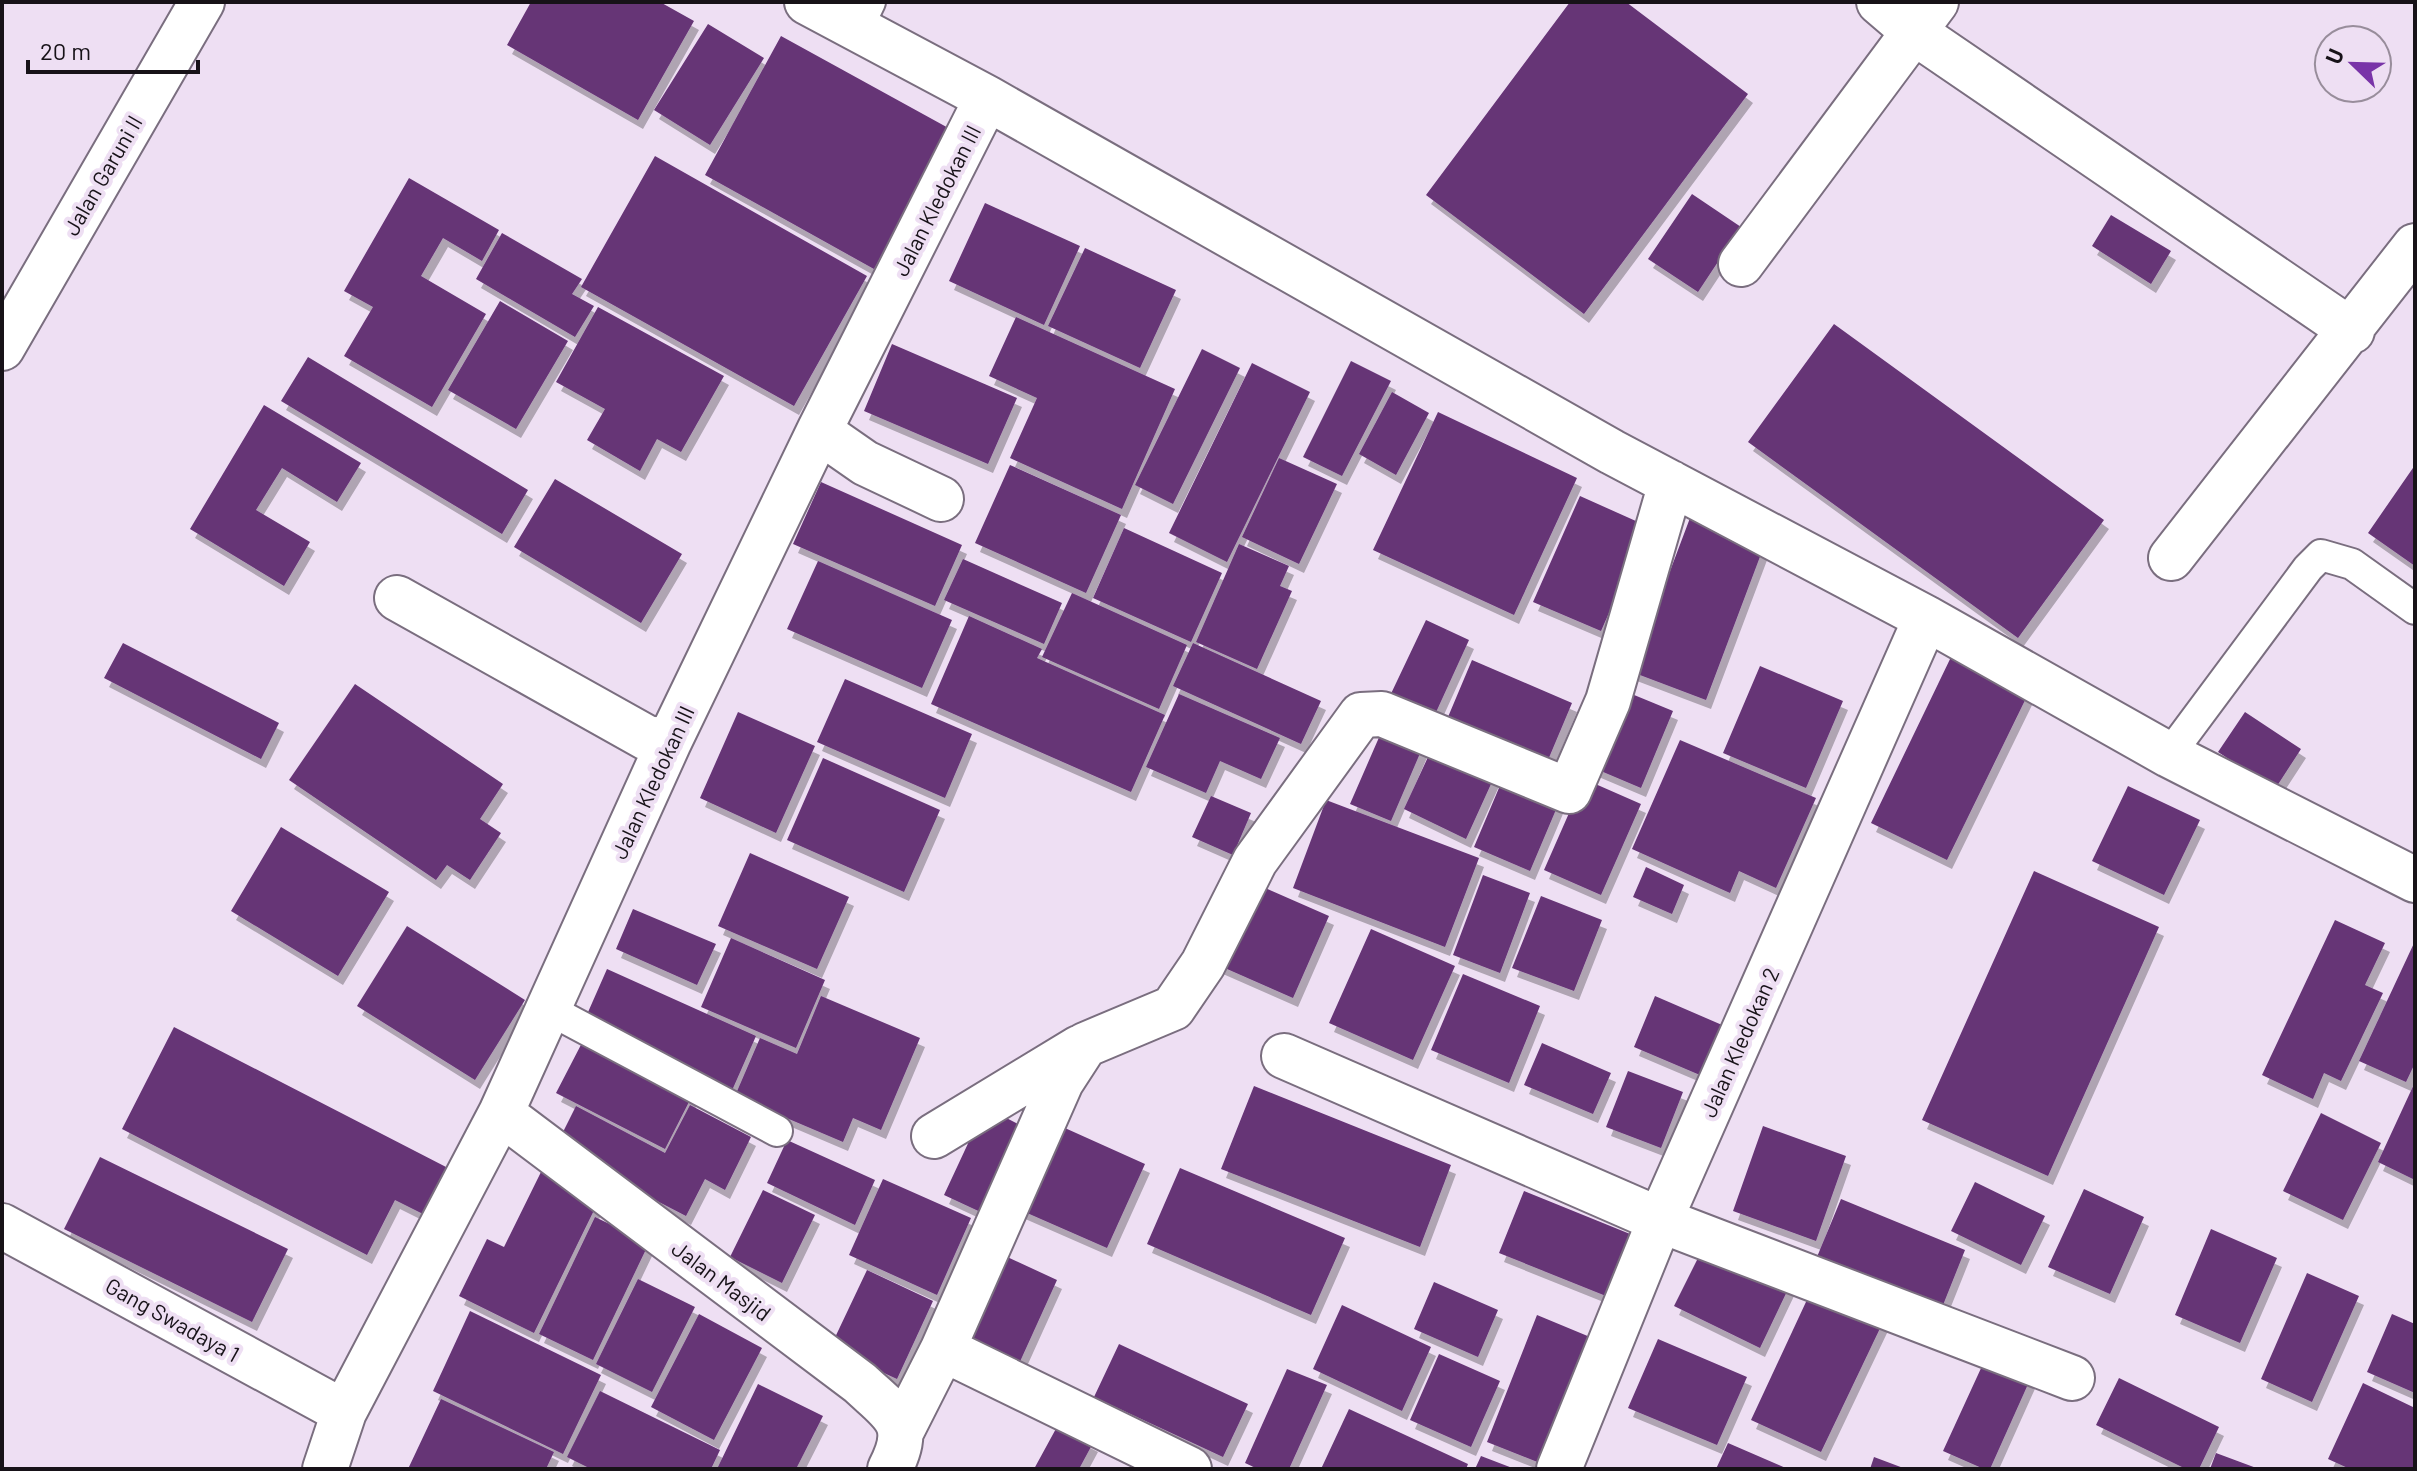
<svg xmlns="http://www.w3.org/2000/svg" width="2417" height="1471" viewBox="0 0 2417 1471" font-family="Barlow,sans-serif">
	<style>
		.building { fill: #663476; filter: url(#shadow) }
		.lines { fill: none; stroke-linecap: round; stroke-linejoin: round }
		.lane-casing { stroke: #7a6e7f; stroke-width: 34 }
		.street-casing { stroke: #7a6e7f; stroke-width: 48 }
		.lane { stroke: #fff; stroke-width: 30 }
		.street { stroke: #fff; stroke-width: 44 }
		.labels { text-anchor: middle; dominant-baseline: central; stroke-width: 8; stroke-linejoin: round; paint-order: stroke }
		.street-label { font-size: 22px; fill: #171218; stroke: #eedff3 }
	</style>
	<defs>
		<filter id="shadow"><feDropShadow dx="5" dy="9" stdDeviation="0" flood-color="#0004"/></filter>
	</defs>
	<rect width="100%" height="100%" fill="#eedff3"/>
	<!-- building -->
	<path class="building" d="M 531,2 L 660,2 L 694,21 L 638,120 L 507,45 Z
		M 1570,2 L 1626,2 L 1748,94 L 1584,314 L 1426,195 Z
		M 708,24 L 764,58 L 710,145 L 654,110 Z
		M 781,36 L 952,130 L 874,269 L 705,175 Z
		M 655,156 L 867,276 L 794,406 L 581,287 Z
		M 409,178 L 499,230 L 482,261 L 443,238 L 421,276 L 486,314 L 432,407 L 344,356 L 373,307 L 344,291 Z
		M 1692,194 L 1741,227 L 1698,292 L 1648,259 Z
		M 985,203 L 1080,246 L 1044,325 L 949,281 Z
		M 2111,215 L 2171,251 L 2151,284 L 2092,246 Z
		M 502,233 L 582,279 L 572,294 L 594,306 L 575,337 L 476,279 Z
		M 1085,248 L 1176,290 L 1140,368 L 1048,326 Z
		M 500,301 L 568,341 L 516,429 L 448,390 Z
		M 598,307 L 724,376 L 681,452 L 657,439 L 640,471 L 587,440 L 605,409 L 556,382 Z
		M 1016,317 L 1175,389 L 1122,509 L 1010,458 L 1037,398 L 989,376 Z
		M 1834,324 L 2104,520 L 2018,638 L 1748,442 Z
		M 892,344 L 1017,398 L 988,464 L 864,411 Z
		M 1202,349 L 1240,368 L 1173,504 L 1135,485 Z
		M 308,357 L 528,490 L 502,534 L 281,401 Z
		M 1351,361 L 1391,381 L 1342,476 L 1303,457 Z
		M 1252,363 L 1310,392 L 1227,562 L 1169,533 Z
		M 1392,392 L 1429,413 L 1396,475 L 1359,454 Z
		M 264,405 L 361,463 L 337,502 L 282,468 L 256,510 L 310,542 L 284,586 L 190,529 Z
		M 1438,412 L 1577,478 L 1514,615 L 1373,550 Z
		M 1279,458 L 1337,484 L 1299,564 L 1242,537 Z
		M 1010,465 L 1121,515 L 1086,593 L 975,543 Z
		M 2415,465 L 2415,566 L 2368,533 Z
		M 555,479 L 682,554 L 641,623 L 514,547 Z
		M 821,482 L 962,545 L 935,606 L 793,544 Z
		M 1580,496 L 1647,526 L 1601,631 L 1533,602 Z
		M 1690,518 L 1764,546 L 1706,700 L 1632,672 Z
		M 1124,528 L 1222,573 L 1191,642 L 1093,598 Z
		M 1239,544 L 1289,566 L 1280,586 L 1292,591 L 1257,669 L 1196,642 Z
		M 963,559 L 1062,603 L 1044,644 L 944,600 Z
		M 818,561 L 952,620 L 922,688 L 787,629 Z
		M 1072,593 L 1187,645 L 1159,709 L 1042,657 Z
		M 969,616 L 1042,649 L 1037,658 L 1165,715 L 1131,792 L 931,704 Z
		M 1426,620 L 1469,640 L 1432,721 L 1388,700 Z
		M 123,643 L 279,723 L 261,759 L 104,678 Z
		M 1193,643 L 1321,701 L 1301,744 L 1173,686 Z
		M 1952,655 L 2029,692 L 1947,860 L 1871,823 Z
		M 1472,660 L 1572,703 L 1548,760 L 1448,717 Z
		M 1760,666 L 1843,701 L 1806,788 L 1723,753 Z
		M 845,679 L 972,734 L 945,798 L 817,742 Z
		M 355,684 L 503,784 L 480,819 L 501,833 L 470,880 L 447,865 L 436,880 L 289,780 Z
		M 1622,690 L 1673,711 L 1641,788 L 1589,766 Z
		M 1179,694 L 1280,738 L 1261,779 L 1220,761 L 1206,793 L 1146,767 Z
		M 738,712 L 815,746 L 776,833 L 700,798 Z
		M 2245,712 L 2301,749 L 2275,789 L 2218,752 Z
		M 1384,726 L 1424,744 L 1391,821 L 1350,804 Z
		M 1680,740 L 1816,798 L 1776,888 L 1739,871 L 1730,893 L 1632,849 Z
		M 1434,744 L 1496,773 L 1466,839 L 1404,809 Z
		M 823,758 L 940,810 L 904,892 L 787,840 Z
		M 1507,769 L 1563,793 L 1530,871 L 1474,847 Z
		M 1584,779 L 1641,804 L 1601,895 L 1544,870 Z
		M 2128,786 L 2200,820 L 2164,895 L 2092,861 Z
		M 1211,796 L 1251,813 L 1233,855 L 1192,837 Z
		M 1326,800 L 1479,858 L 1445,947 L 1293,888 Z
		M 281,827 L 389,892 L 338,976 L 231,911 Z
		M 750,853 L 849,897 L 817,969 L 718,926 Z
		M 1646,867 L 1684,885 L 1672,914 L 1633,897 Z
		M 2034,871 L 2159,927 L 2048,1176 L 1922,1120 Z
		M 1483,875 L 1530,893 L 1500,973 L 1453,955 Z
		M 1254,883 L 1329,916 L 1293,998 L 1218,965 Z
		M 1541,896 L 1602,920 L 1574,991 L 1512,968 Z
		M 633,909 L 716,944 L 697,985 L 616,949 Z
		M 2335,920 L 2385,943 L 2365,985 L 2383,993 L 2341,1081 L 2324,1073 L 2313,1099 L 2262,1075 Z
		M 407,926 L 525,1000 L 475,1080 L 357,1006 Z
		M 1371,929 L 1455,966 L 1413,1060 L 1329,1023 Z
		M 731,938 L 825,980 L 796,1048 L 701,1007 Z
		M 2415,941 L 2415,1063 L 2406,1082 L 2359,1061 Z
		M 607,969 L 756,1036 L 730,1095 L 666,1066 L 670,1057 L 585,1019 Z
		M 1463,974 L 1540,1006 L 1509,1083 L 1431,1050 Z
		M 821,996 L 920,1038 L 881,1130 L 853,1118 L 843,1142 L 735,1096 L 760,1038 L 797,1054 Z
		M 1655,996 L 1729,1028 L 1707,1078 L 1634,1047 Z
		M 174,1027 L 448,1168 L 423,1214 L 395,1200 L 367,1255 L 122,1129 Z
		M 584,1039 L 692,1096 L 665,1149 L 556,1093 Z
		M 1542,1043 L 1611,1073 L 1593,1114 L 1524,1085 Z
		M 1628,1071 L 1683,1092 L 1661,1148 L 1606,1127 Z
		M 2415,1082 L 2415,1180 L 2378,1162 Z
		M 1254,1086 L 1451,1165 L 1420,1247 L 1221,1169 Z
		M 690,1105 L 751,1137 L 725,1190 L 705,1179 L 686,1216 L 555,1148 L 576,1106 L 665,1153 Z
		M 985,1107 L 1026,1128 L 987,1215 L 944,1195 Z
		M 2321,1113 L 2381,1143 L 2343,1220 L 2283,1191 Z
		M 1056,1124 L 1145,1164 L 1107,1248 L 1018,1209 Z
		M 1763,1126 L 1846,1156 L 1816,1241 L 1733,1211 Z
		M 787,1140 L 875,1180 L 855,1225 L 767,1183 Z
		M 100,1157 L 288,1249 L 252,1322 L 64,1229 Z
		M 1180,1168 L 1345,1238 L 1311,1315 L 1147,1244 Z
		M 541,1172 L 599,1200 L 534,1333 L 459,1296 L 487,1239 L 504,1247 Z
		M 883,1179 L 971,1218 L 937,1295 L 849,1255 Z
		M 1975,1182 L 2045,1216 L 2021,1265 L 1951,1231 Z
		M 2084,1189 L 2144,1217 L 2110,1294 L 2048,1267 Z
		M 763,1190 L 815,1215 L 782,1283 L 730,1257 Z
		M 1524,1191 L 1635,1236 L 1611,1298 L 1499,1253 Z
		M 1841,1199 L 1965,1250 L 1937,1320 L 1812,1269 Z
		M 595,1217 L 649,1243 L 593,1360 L 539,1334 Z
		M 2211,1229 L 2277,1258 L 2240,1343 L 2175,1315 Z
		M 1705,1244 L 1790,1285 L 1760,1348 L 1674,1306 Z
		M 1003,1255 L 1057,1280 L 1013,1377 L 958,1351 Z
		M 867,1270 L 933,1301 L 897,1379 L 830,1348 Z
		M 2307,1273 L 2359,1296 L 2312,1402 L 2261,1379 Z
		M 638,1279 L 695,1307 L 652,1392 L 596,1364 Z
		M 1434,1282 L 1498,1310 L 1478,1357 L 1414,1329 Z
		M 1812,1289 L 1883,1322 L 1821,1452 L 1751,1420 Z
		M 1342,1305 L 1431,1347 L 1402,1411 L 1313,1369 Z
		M 470,1311 L 601,1375 L 563,1454 L 433,1391 Z
		M 699,1314 L 762,1348 L 714,1440 L 651,1407 Z
		M 2392,1314 L 2415,1324 L 2415,1393 L 2367,1372 Z
		M 1537,1315 L 1590,1337 L 1540,1463 L 1487,1442 Z
		M 1658,1339 L 1747,1377 L 1717,1445 L 1628,1408 Z
		M 1119,1344 L 1248,1404 L 1223,1457 L 1094,1397 Z
		M 1988,1353 L 2033,1373 L 1990,1469 L 1984,1469 L 1943,1451 Z
		M 1439,1354 L 1500,1381 L 1471,1447 L 1410,1420 Z
		M 1287,1369 L 1327,1385 L 1289,1469 L 1258,1469 L 1245,1463 Z
		M 2119,1378 L 2219,1427 L 2199,1469 L 2186,1469 L 2096,1425 Z
		M 2363,1383 L 2415,1408 L 2415,1469 L 2350,1469 L 2328,1459 Z
		M 758,1384 L 823,1416 L 796,1469 L 717,1469 Z
		M 600,1391 L 720,1450 L 711,1469 L 591,1469 L 567,1457 Z
		M 441,1399 L 554,1452 L 546,1469 L 408,1469 Z
		M 1349,1409 L 1468,1464 L 1466,1469 L 1321,1469 Z
		M 1058,1425 L 1093,1443 L 1079,1469 L 1034,1469 Z
		M 1728,1443 L 1788,1469 L 1716,1469 Z
		M 2216,1453 L 2259,1469 L 2210,1469 Z
		M 1481,1456 L 1515,1469 L 1475,1469 Z
		M 1874,1457 L 1906,1469 L 1870,1469 Z"/>
	<g class="lines">
		<defs>
			<path id="lane" d="M 857,29 L 870,2
				M 2169,755 L 2308,568 L 2321,555 L 2352,564 L 2415,609
				M 548,1009 L 777,1131"/>
			<path id="street" d="M 807,2 L 987,98 L 1612,452 L 1926,618 L 2169,755 L 2415,880
				M 1879,2 L 1914,32 L 2352,331
				M 1741,264 L 1936,2
				M 2,348 L 202,2
				M 819,431 L 865,463 L 941,499
				M 2171,558 L 2415,246
				M 397,598 L 647,738 L 669,742
				M 1284,1056 L 1660,1220 L 2072,1378
				M 501,1113 L 860,1383 C 893,1414 914,1422 890,1469
				M 934,1136 L 1079,1048
				M 2,1226 L 344,1412
				M 943,1349 L 1189,1469
				M 902,1430 L 943,1349 L 1061,1082 L 1085,1045 L 1173,1008 L 1203,964 L 1255,861 L 1361,715 L 1382,714 L 1569,791 L 1608,701 L 1671,483
				M 325,1469 L 344,1412 L 501,1113 L 669,742 L 819,431 L 987,98
				M 1559,1469 L 1660,1220 L 1926,618"/>
		</defs>
		<!-- lane casing -->
		<use href="#lane" class="lane-casing"/>
		<!-- street casing -->
		<use href="#street" class="street-casing"/>
		<!-- lane -->
		<use href="#lane" class="lane"/>
		<!-- street -->
		<use href="#street" class="street"/>
	</g>
	<g class="labels">
		<!-- street labels -->
		<g class="street-label">
			<text transform="translate(102 175) rotate(-60)">Jalan Garuni II</text>
			<text transform="translate(936 200) rotate(-63)">Jalan Kledokan III</text>
			<text transform="translate(652 782) rotate(-65)">Jalan Kledokan III</text>
			<text transform="translate(1739 1042) rotate(-66)">Jalan Kledokan 2</text>
			<text transform="translate(722 1280) rotate(37)">Jalan Masjid</text>
			<text transform="translate(173 1319) rotate(29)">Gang Swadaya 1</text>
		</g>
	</g>
	<!-- border -->
	<rect width="2417" height="1471" fill="none" stroke="#171218" stroke-width="8"/>
	<!-- north arrow -->
	<g transform="translate(2353 64) rotate(293)"><circle r="38" fill="#eedff3" stroke="#988d9b" stroke-width="2"/>
	<path d="M0-6L14 30L0 20L-14 30Z" fill="#7934a8"/>
	<text y="-12" font-size="22" font-weight="bold" text-anchor="middle" fill="#171218">U</text>
	</g>
	<!-- scale -->
	<path d="M28 60v12h170v-12" fill="none" stroke="#171218" stroke-width="4"/>
	<text x="40" y="60" font-size="24" fill="#171218" stroke="#eedff3" stroke-width="6" paint-order="stroke">20 m</text>
</svg>
